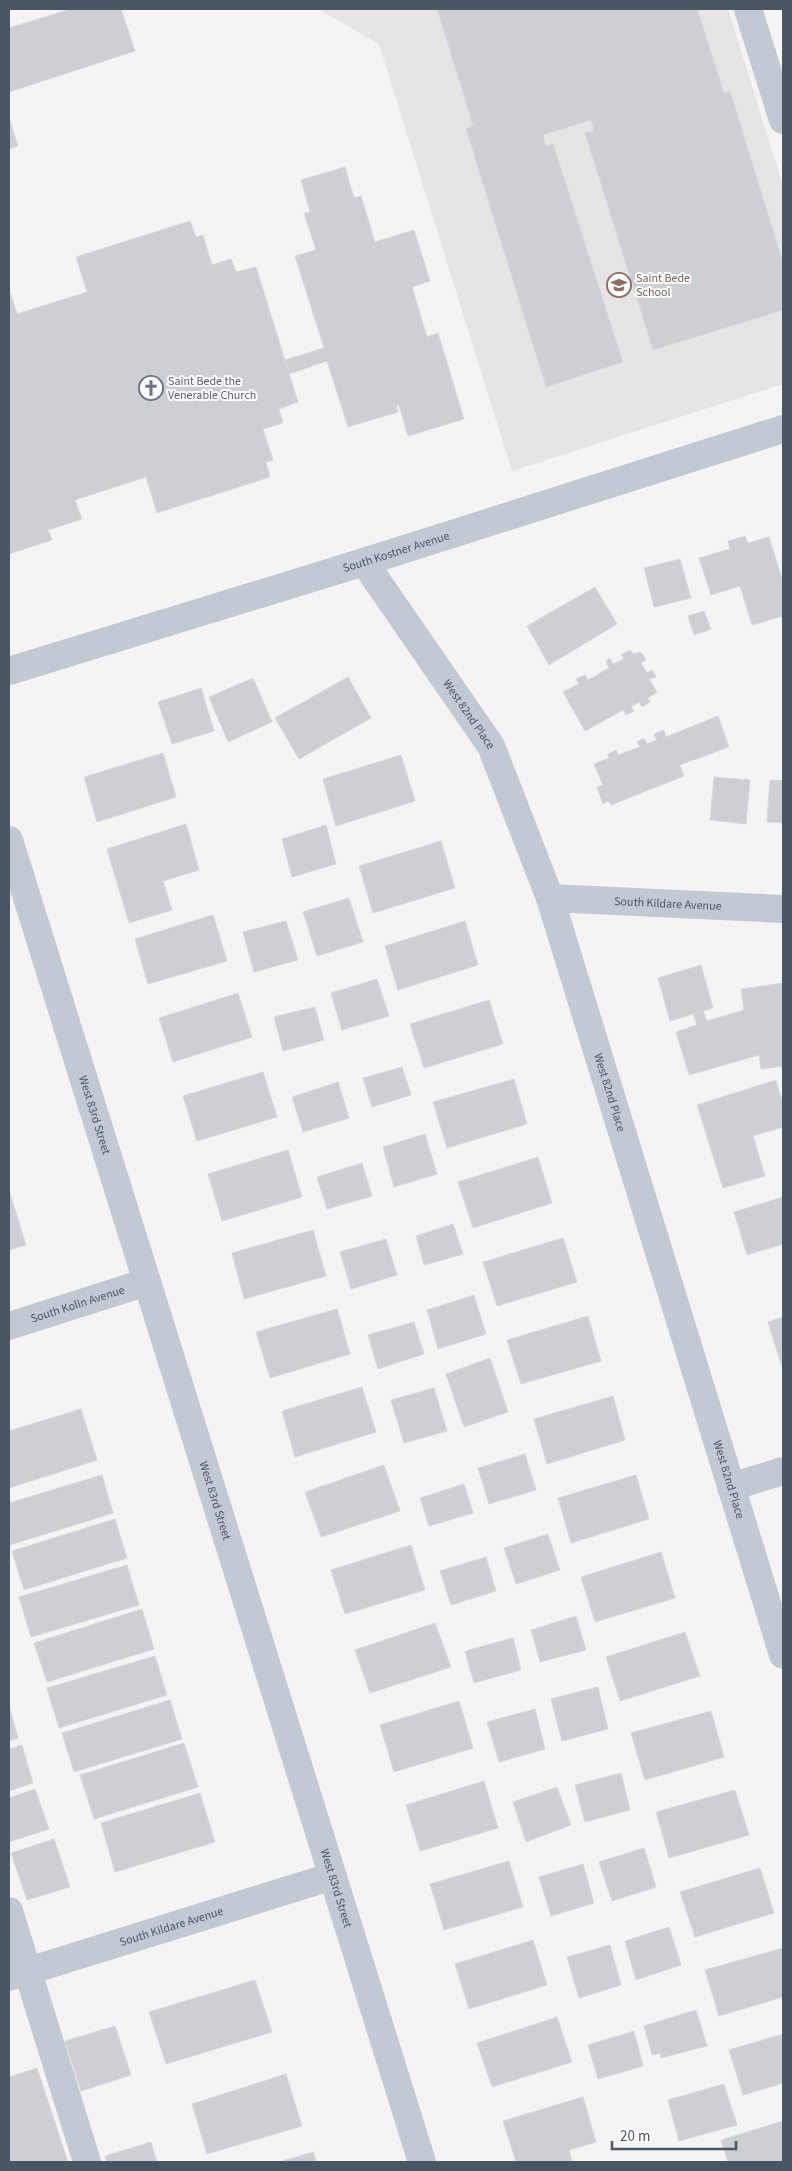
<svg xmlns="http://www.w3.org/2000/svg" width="792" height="2171" viewBox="0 0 792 2171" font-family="'Source Sans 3',sans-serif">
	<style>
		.education { fill: #e6e4e5 }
		.building { fill: #cdcfd5; stroke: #d7d9de }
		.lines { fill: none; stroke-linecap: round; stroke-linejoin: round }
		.minor { stroke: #c1cad2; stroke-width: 28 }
		.labels { text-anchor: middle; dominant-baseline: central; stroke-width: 4; stroke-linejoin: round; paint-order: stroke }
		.education-label { font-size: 12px; fill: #785e54; stroke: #fff; text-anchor: start }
		.worship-label { font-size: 12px; fill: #5b616d; stroke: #fff; text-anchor: start }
		.street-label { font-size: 12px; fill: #4a5661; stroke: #fff }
	</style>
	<rect width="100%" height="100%" fill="#f5f3f3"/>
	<!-- education -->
	<path class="education" d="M 318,9 L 728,9 L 783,186 L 783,384 L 512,471 L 379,44 Z"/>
	<!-- building -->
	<path class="building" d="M 71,9 L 121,9 L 135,51 L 9,92 L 9,28 Z
		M 437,9 L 697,9 L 724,93 L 730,91 L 783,263 L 783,310 L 653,350 L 585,133 L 594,131 L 591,120 L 543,135 L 546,146 L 553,144 L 623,362 L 546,387 L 466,129 L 473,125 Z
		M 9,118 L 18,146 L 9,149 Z
		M 345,167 L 354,198 L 361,196 L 375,242 L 414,230 L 430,281 L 412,287 L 427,337 L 438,333 L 464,419 L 408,436 L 399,405 L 396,406 L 398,412 L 348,427 L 327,361 L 289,374 L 285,360 L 324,348 L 295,256 L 316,250 L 304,213 L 310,212 L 301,180 Z
		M 190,221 L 196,237 L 203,235 L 212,265 L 231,259 L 236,272 L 256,267 L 298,402 L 279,409 L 283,423 L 263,429 L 273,460 L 266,462 L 270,477 L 157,513 L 146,477 L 75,500 L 82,519 L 48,530 L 52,540 L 9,554 L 9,296 L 11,295 L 17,314 L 87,292 L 76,257 Z
		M 745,536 L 748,543 L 769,537 L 783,582 L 783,616 L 752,625 L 740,586 L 711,595 L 699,558 L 730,549 L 728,541 Z
		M 680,559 L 691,598 L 654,607 L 644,568 Z
		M 595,587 L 617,624 L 549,665 L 527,626 Z
		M 704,611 L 711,629 L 694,635 L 688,616 Z
		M 630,650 L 633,654 L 641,652 L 646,660 L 641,663 L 647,673 L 652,670 L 656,677 L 649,679 L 657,692 L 648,698 L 650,702 L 642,707 L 640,702 L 631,706 L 634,711 L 626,715 L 623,710 L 585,731 L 563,692 L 579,684 L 576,679 L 585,675 L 588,680 L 609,668 L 606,661 L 610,658 L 613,664 L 624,659 L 621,655 Z
		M 348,677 L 371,718 L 299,759 L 275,718 Z
		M 253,678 L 272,722 L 228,742 L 209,697 Z
		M 201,688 L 214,731 L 172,744 L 158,702 Z
		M 718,716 L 729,747 L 680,765 L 684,776 L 611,805 L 608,801 L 603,804 L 597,787 L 603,785 L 594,764 L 609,758 L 608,754 L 616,750 L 618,755 L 640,747 L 637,742 L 644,738 L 647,744 L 657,740 L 654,734 L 664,730 L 666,737 Z
		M 163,753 L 176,797 L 97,822 L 84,777 Z
		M 401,755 L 415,801 L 336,826 L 323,779 Z
		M 714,777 L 750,780 L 746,824 L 710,820 Z
		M 770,780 L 783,781 L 783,823 L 767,822 Z
		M 186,824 L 199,870 L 163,881 L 172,910 L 129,923 L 107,849 Z
		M 326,825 L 336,864 L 292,877 L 282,839 Z
		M 441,841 L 455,888 L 373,913 L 359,866 Z
		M 349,898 L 363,942 L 317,956 L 303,912 Z
		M 213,915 L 227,961 L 148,984 L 135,939 Z
		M 286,921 L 298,960 L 254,972 L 243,932 Z
		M 465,921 L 478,965 L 398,990 L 385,946 Z
		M 701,965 L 713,1008 L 670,1021 L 658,978 Z
		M 377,979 L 389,1016 L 342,1030 L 331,993 Z
		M 783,983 L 783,1066 L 761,1069 L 759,1055 L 689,1075 L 676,1032 L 697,1025 L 693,1014 L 703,1011 L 707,1021 L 744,1010 L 741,989 Z
		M 238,993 L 252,1037 L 173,1062 L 159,1018 Z
		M 489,1000 L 503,1044 L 424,1068 L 410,1024 Z
		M 315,1007 L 324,1040 L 283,1051 L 274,1017 Z
		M 402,1067 L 411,1095 L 372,1107 L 363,1078 Z
		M 263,1072 L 277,1117 L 197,1141 L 183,1096 Z
		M 514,1079 L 527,1124 L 447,1148 L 433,1102 Z
		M 776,1080 L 783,1104 L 783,1127 L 753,1136 L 765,1176 L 723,1188 L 697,1105 Z
		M 338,1082 L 349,1118 L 303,1132 L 292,1097 Z
		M 425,1134 L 437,1174 L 394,1187 L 383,1147 Z
		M 288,1150 L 302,1197 L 222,1221 L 208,1174 Z
		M 538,1157 L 552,1203 L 473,1228 L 458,1182 Z
		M 362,1163 L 372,1196 L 327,1209 L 317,1177 Z
		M 9,1190 L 26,1245 L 9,1250 Z
		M 783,1197 L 783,1244 L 747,1255 L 734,1212 Z
		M 453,1224 L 463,1254 L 424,1265 L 416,1236 Z
		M 313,1230 L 326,1276 L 244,1299 L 232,1253 Z
		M 563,1238 L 577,1282 L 497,1306 L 483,1262 Z
		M 386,1239 L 397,1275 L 351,1289 L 340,1252 Z
		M 474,1295 L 486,1334 L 438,1349 L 427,1310 Z
		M 337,1309 L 350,1354 L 270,1378 L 256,1332 Z
		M 588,1316 L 601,1361 L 521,1384 L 507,1340 Z
		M 783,1317 L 783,1363 L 781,1364 L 768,1322 Z
		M 414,1322 L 424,1354 L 378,1369 L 368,1335 Z
		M 490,1358 L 508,1412 L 464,1427 L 446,1374 Z
		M 362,1387 L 376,1432 L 295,1457 L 282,1411 Z
		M 434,1388 L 447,1431 L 404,1443 L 391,1400 Z
		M 613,1396 L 625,1440 L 547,1464 L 534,1419 Z
		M 81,1409 L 97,1460 L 9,1488 L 9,1431 Z
		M 525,1454 L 536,1490 L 489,1504 L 478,1468 Z
		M 384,1465 L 400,1511 L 321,1537 L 305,1492 Z
		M 102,1475 L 113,1513 L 10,1545 L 9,1503 Z
		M 636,1475 L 649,1519 L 571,1543 L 558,1498 Z
		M 464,1484 L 473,1513 L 429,1526 L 420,1498 Z
		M 115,1519 L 127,1558 L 24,1590 L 12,1551 Z
		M 548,1534 L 560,1570 L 516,1584 L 504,1548 Z
		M 411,1545 L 425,1590 L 345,1614 L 331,1570 Z
		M 661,1552 L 675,1598 L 595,1622 L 581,1577 Z
		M 486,1557 L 496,1591 L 451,1605 L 440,1571 Z
		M 127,1565 L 139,1605 L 31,1637 L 19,1597 Z
		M 142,1609 L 154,1649 L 47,1682 L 34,1643 Z
		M 576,1616 L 586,1650 L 540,1662 L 531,1630 Z
		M 435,1623 L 451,1667 L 370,1693 L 355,1650 Z
		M 685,1632 L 700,1676 L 620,1701 L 606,1657 Z
		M 513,1638 L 521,1670 L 474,1683 L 465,1651 Z
		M 155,1656 L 167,1695 L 59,1728 L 47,1688 Z
		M 598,1687 L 608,1729 L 562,1741 L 551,1699 Z
		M 170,1700 L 182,1739 L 74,1772 L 62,1733 Z
		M 459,1701 L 473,1748 L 394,1772 L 380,1725 Z
		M 9,1706 L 18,1738 L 9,1741 Z
		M 535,1709 L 545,1749 L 499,1762 L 487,1722 Z
		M 711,1711 L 724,1757 L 645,1780 L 631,1733 Z
		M 184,1743 L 198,1787 L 94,1819 L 80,1775 Z
		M 22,1745 L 33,1783 L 9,1791 L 9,1749 Z
		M 621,1773 L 630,1810 L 585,1822 L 575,1785 Z
		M 484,1781 L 498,1828 L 420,1851 L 406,1805 Z
		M 557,1787 L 571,1825 L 526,1842 L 513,1802 Z
		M 35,1789 L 49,1829 L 9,1842 L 9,1798 Z
		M 735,1790 L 749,1835 L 669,1858 L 656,1812 Z
		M 200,1793 L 215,1842 L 115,1872 L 101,1823 Z
		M 54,1839 L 70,1887 L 27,1900 L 11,1853 Z
		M 644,1848 L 656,1887 L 612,1901 L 599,1862 Z
		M 509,1861 L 523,1907 L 444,1930 L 430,1884 Z
		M 583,1864 L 594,1903 L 551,1916 L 539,1877 Z
		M 760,1868 L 774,1913 L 695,1937 L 680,1892 Z
		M 669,1927 L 681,1965 L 636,1980 L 625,1941 Z
		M 533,1940 L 547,1985 L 469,2009 L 455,1964 Z
		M 610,1945 L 621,1985 L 579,1998 L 567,1957 Z
		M 783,1948 L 783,1997 L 719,2016 L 705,1970 Z
		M 255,1980 L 272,2032 L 166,2064 L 149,2012 Z
		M 696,2010 L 707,2046 L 661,2058 L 660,2053 L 652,2055 L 644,2026 Z
		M 557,2017 L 572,2062 L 492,2087 L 477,2043 Z
		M 115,2026 L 131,2075 L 81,2091 L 65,2041 Z
		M 634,2031 L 643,2066 L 598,2079 L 588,2045 Z
		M 783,2034 L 783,2083 L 743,2095 L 729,2050 Z
		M 37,2068 L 68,2162 L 9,2162 L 9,2077 Z
		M 286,2074 L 302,2126 L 207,2154 L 192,2104 Z
		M 724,2084 L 737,2125 L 679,2141 L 668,2100 Z
		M 583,2097 L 596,2142 L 569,2150 L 572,2162 L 516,2162 L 503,2121 Z
		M 783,2121 L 783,2162 L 728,2162 L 721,2140 Z
		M 151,2142 L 157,2162 L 107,2162 L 105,2156 Z
		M 313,2152 L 316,2162 L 279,2162 Z"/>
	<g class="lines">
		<!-- minor -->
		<g class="minor">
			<path d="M 748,9 L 783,120"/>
			<path id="s1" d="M 364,562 L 491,746 L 550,898 L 783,1655"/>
			<path id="s2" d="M 9,671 L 364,562 L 783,429"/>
			<path id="s3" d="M 9,840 L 422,2162"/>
			<path id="s4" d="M 550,898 L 783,909"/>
			<path id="s5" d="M 9,1326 L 147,1282"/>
			<path d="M 731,1487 L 783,1471"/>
			<path d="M 9,1911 L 87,2162"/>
			<path id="s6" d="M 9,1977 L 333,1876"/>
		</g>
	</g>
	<!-- icons -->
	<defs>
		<symbol id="school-ring" viewBox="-11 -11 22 22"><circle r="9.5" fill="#fff" stroke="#8d6e63" stroke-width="1.5"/><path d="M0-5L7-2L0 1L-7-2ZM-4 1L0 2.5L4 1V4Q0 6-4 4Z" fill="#8d6e63"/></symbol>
		<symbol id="church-ring" viewBox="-11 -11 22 22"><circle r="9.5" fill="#fff" stroke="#6b7280" stroke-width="1.5"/><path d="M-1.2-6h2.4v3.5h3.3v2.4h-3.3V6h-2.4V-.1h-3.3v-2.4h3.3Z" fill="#6b7280"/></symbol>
	</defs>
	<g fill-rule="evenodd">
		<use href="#school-ring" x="605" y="271" width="28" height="28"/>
		<use href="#church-ring" x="137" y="374" width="28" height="28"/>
	</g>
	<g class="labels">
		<!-- education labels -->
		<g class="education-label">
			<text x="636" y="278">Saint Bede<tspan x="636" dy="14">School</tspan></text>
		</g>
		<!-- worship labels -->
		<g class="worship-label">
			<text x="168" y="381">Saint Bede the<tspan x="168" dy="14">Venerable Church</tspan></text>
		</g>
		<!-- street labels -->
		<g class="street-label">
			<text stroke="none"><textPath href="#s2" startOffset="405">South Kostner Avenue</textPath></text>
			<text stroke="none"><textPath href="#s1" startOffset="185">West 82nd Place</textPath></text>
			<text stroke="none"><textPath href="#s4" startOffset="118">South Kildare Avenue</textPath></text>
			<text stroke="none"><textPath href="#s1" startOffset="590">West 82nd Place</textPath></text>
			<text stroke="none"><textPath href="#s3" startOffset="288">West 83rd Street</textPath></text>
			<text stroke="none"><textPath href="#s5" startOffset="72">South Kolin Avenue</textPath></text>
			<text stroke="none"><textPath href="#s1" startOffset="995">West 82nd Place</textPath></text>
			<text stroke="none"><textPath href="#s3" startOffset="692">West 83rd Street</textPath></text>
			<text stroke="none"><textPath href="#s3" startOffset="1098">West 83rd Street</textPath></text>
			<text stroke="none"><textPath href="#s6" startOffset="170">South Kildare Avenue</textPath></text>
		</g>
	</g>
	<!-- border -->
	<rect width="792" height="2171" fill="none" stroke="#4a5661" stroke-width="20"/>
	<!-- scale -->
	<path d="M612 2141v8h124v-8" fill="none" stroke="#4a5661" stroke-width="2.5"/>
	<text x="620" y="2141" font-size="15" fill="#4a5661" stroke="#ffffff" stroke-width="4" paint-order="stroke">20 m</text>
</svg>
